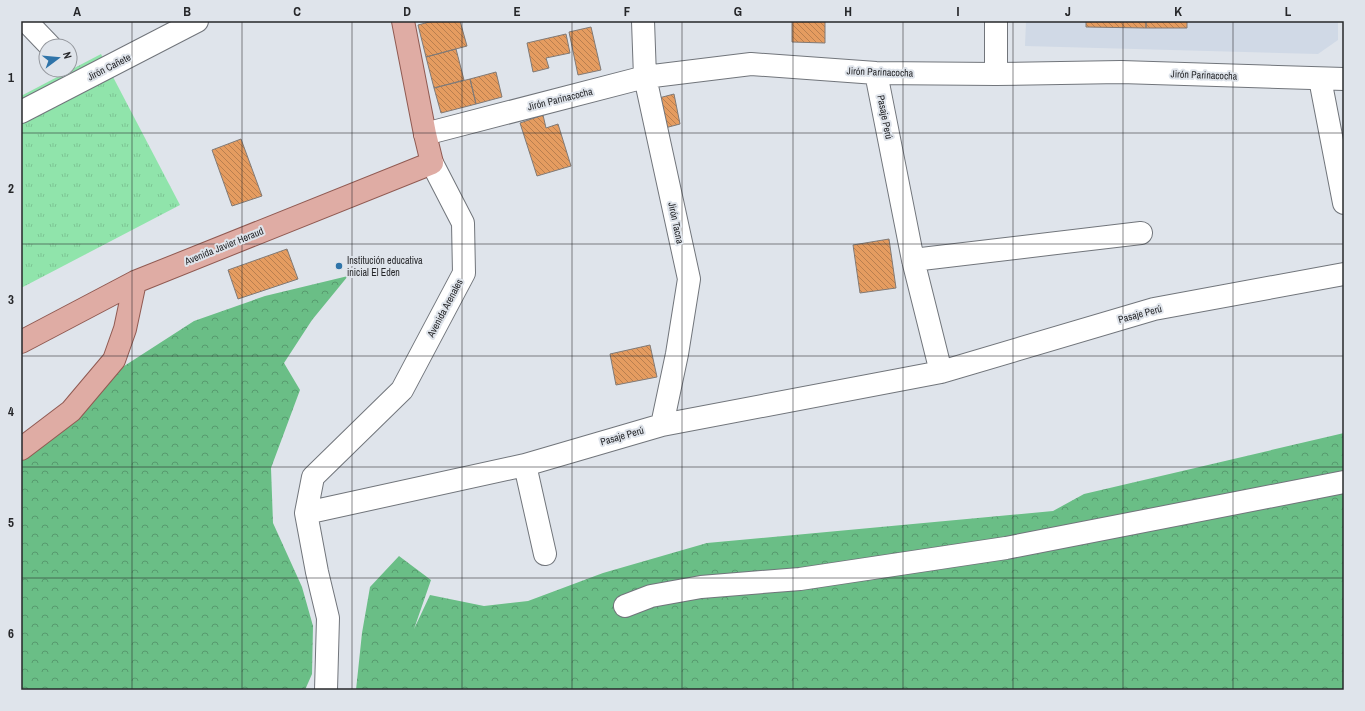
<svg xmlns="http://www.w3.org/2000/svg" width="1365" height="711" viewBox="0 0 1365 711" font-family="'Archivo Narrow',sans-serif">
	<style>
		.built { fill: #d0d9e6 }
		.forest { fill: url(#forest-crowns) }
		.park { fill: url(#park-tufts) }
		.building { fill: url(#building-back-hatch); stroke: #817a76 }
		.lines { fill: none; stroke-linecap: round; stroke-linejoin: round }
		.minor-casing { stroke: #71757b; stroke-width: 24 }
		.major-casing { stroke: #905a52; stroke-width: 24 }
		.minor { stroke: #fff; stroke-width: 22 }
		.major { stroke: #dfaca4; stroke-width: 22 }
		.grid { fill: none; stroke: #26272a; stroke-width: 1; stroke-opacity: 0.55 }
		.poi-dot { fill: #2f74a9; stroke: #dfe4eb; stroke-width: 1.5 }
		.labels { text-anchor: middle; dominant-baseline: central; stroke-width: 4; stroke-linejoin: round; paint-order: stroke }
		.street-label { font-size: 10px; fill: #26272a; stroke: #dfe4eb }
		.poi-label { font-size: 10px; fill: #26272a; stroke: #dfe4eb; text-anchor: start }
		.neatline { fill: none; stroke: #26272a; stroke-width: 1.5 }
		.grid-label { font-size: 13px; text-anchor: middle; font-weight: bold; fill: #26272a }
	</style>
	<defs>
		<pattern id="forest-crowns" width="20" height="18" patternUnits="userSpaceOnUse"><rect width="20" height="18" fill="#6abe86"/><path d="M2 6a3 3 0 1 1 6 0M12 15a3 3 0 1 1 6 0" fill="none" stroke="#579a6e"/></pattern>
		<pattern id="park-tufts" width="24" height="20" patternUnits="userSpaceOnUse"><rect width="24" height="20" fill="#90e4ab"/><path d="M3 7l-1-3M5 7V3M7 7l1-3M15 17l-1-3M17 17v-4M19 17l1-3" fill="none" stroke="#7cc493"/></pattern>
		<pattern id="building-back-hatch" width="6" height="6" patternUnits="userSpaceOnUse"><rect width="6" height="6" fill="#e59c60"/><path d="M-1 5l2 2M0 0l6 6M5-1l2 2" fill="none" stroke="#b97f4f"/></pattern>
	</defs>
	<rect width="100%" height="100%" fill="#dfe4eb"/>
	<!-- built -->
	<path class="built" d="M 1026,21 L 1338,21 L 1338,40 L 1318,54 L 1025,46 Z"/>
	<!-- forest -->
	<path class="forest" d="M 348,276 L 312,320 L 284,363 L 300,390 L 271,468 L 273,523 L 302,587 L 313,626 L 312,674 L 305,690 L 21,690 L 21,445 L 104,379 L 194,321 L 265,296 Z
		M 1344,433 L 1344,690 L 356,690 L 362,633 L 370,587 L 399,556 L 431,580 L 414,629 L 430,595 L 484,606 L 528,601 L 603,573 L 707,543 L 1053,511 L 1084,494 Z"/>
	<!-- park -->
	<path class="park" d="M 101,54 L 180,205 L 21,288 L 21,96 Z"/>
	<!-- building -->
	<path class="building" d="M 433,21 L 460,21 L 467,46 L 426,57 L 418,25 Z
		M 792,21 L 825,21 L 825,43 L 792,42 Z
		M 1086,21 L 1146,21 L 1146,28 L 1086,27 Z
		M 1146,21 L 1187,21 L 1187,28 L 1146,28 Z
		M 591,27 L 601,70 L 578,75 L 569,32 Z
		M 566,34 L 570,53 L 546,58 L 549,68 L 533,72 L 527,43 Z
		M 456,49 L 464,80 L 434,88 L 426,57 Z
		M 496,72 L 502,97 L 476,104 L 470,79 Z
		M 470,79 L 476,104 L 441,113 L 434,88 Z
		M 674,94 L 680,124 L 661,129 L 655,99 Z
		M 543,115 L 546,128 L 558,124 L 571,166 L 537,176 L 520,123 Z
		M 241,139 L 262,196 L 232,206 L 212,150 Z
		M 889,239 L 896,288 L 860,293 L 853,245 Z
		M 287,249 L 298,279 L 238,299 L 228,270 Z
		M 650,345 L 657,377 L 616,385 L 610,354 Z"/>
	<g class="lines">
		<defs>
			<path id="minor" d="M 26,21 L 50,46
				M 643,21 L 645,77 L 689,279 L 677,354 L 662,425
				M 996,21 L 996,74
				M 1320,79 L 1344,203
				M 21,112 L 197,21
				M 425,134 L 645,77 L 751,64 L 876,73 L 996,74 L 1121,72 L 1344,79
				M 913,260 L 1141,233
				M 941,372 L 1154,309 L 1344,274
				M 525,465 L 545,554
				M 306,513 L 525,465 L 662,425 L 941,372 L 913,260 L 876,73
				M 625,606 L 651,596 L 701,587 L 800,579 L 1006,548 L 1344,482
				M 326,690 L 328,618 L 317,572 L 306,513 L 313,477 L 402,390 L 464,273 L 463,223 L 432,163"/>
			<path id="major" d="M 21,342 L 135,282 L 432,163 L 425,134 L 403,21
				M 21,449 L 71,411 L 114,360 L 125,329 L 135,282"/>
		</defs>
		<!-- minor casing -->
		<use href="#minor" class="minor-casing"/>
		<!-- major casing -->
		<use href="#major" class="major-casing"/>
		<!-- minor -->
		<use href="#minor" class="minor"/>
		<!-- major -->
		<use href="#major" class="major"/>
	</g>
	<!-- grid -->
	<path class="grid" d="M 132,21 L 132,690M 242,21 L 242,690M 352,21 L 352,690M 462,21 L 462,690M 572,21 L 572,690M 682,21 L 682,690M 793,21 L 793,690M 903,21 L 903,690M 1013,21 L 1013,690M 1123,21 L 1123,690M 1233,21 L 1233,690M 21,133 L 1344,133M 21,244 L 1344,244M 21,356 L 1344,356M 21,467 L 1344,467M 21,578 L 1344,578"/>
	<!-- markers -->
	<circle class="poi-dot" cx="339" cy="266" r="4"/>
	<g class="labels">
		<!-- street labels -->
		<g class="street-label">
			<text transform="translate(109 67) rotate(-27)">Jirón Cañete</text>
			<text transform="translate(880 72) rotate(2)">Jirón Parinacocha</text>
			<text transform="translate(1204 75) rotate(2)">Jirón Parinacocha</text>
			<text transform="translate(560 99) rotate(-14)">Jirón Parinacocha</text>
			<text transform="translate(885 117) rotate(79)">Pasaje Perú</text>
			<text transform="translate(676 223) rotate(78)">Jirón Tacna</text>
			<text transform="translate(224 246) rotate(-22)">Avenida Javier Heraud</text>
			<text transform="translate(445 308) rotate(-62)">Avenida Arenales</text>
			<text transform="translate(1140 314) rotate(-15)">Pasaje Perú</text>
			<text transform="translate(622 436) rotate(-16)">Pasaje Perú</text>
		</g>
		<!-- poi labels -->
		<g class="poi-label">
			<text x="347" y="260">Institución educativa<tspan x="347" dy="12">inicial El Eden</tspan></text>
		</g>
	</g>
	<!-- border -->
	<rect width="1365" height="711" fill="none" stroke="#dfe4eb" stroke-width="44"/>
	<!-- north arrow -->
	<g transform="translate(58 58) rotate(74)"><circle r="19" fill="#dfe4eb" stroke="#95989e"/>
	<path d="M0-3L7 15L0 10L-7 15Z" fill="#2f74a9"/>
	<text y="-6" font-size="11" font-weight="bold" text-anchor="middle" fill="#26272a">N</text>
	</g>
	<rect x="22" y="22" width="1321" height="667" class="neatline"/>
	<g class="grid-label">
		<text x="77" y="16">A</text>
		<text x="187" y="16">B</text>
		<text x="297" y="16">C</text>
		<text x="407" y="16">D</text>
		<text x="517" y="16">E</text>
		<text x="627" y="16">F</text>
		<text x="738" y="16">G</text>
		<text x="848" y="16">H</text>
		<text x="958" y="16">I</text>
		<text x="1068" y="16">J</text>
		<text x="1178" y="16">K</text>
		<text x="1288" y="16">L</text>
		<text x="11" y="82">1</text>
		<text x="11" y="193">2</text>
		<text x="11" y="304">3</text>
		<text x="11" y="416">4</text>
		<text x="11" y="527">5</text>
		<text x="11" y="638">6</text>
	</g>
</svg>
